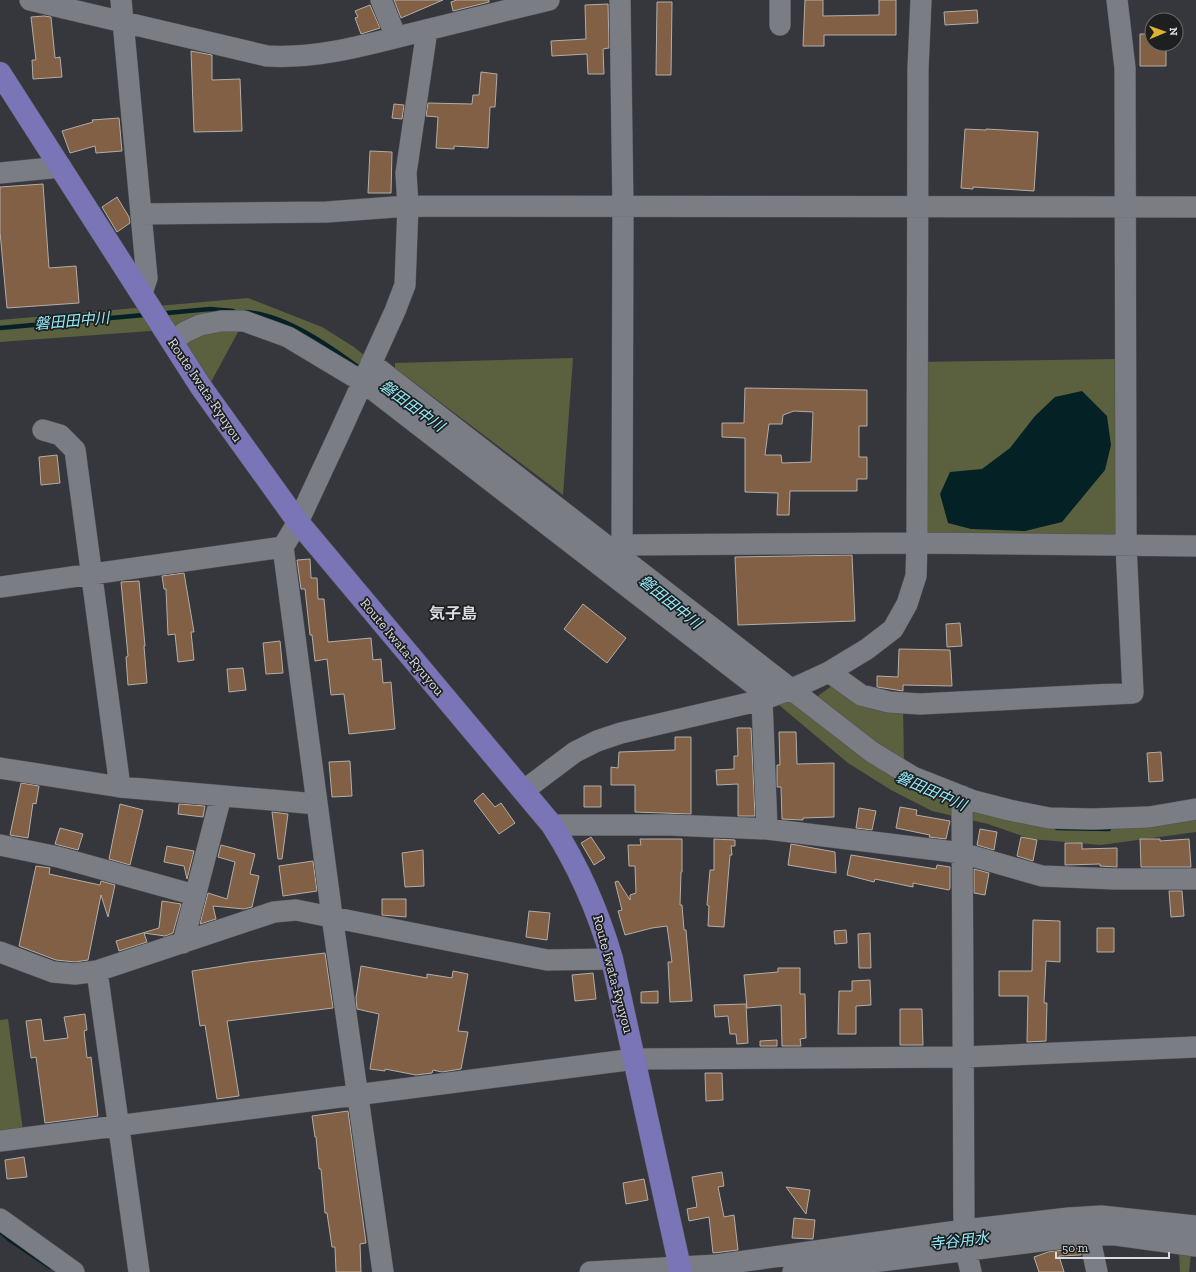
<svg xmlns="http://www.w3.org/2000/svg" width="1196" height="1272" viewBox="0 0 1196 1272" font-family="'Zilla Slab','Noto Sans JP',serif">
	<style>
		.green { fill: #5b603e }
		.water { fill: #042226 }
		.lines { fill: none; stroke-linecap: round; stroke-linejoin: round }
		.stream { stroke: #042226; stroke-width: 4.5 }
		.building { fill: #816045; stroke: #b3ada7; fill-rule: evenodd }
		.minor-casing { stroke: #525358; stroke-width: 22 }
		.major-casing { stroke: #525358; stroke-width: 23 }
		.minor { stroke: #7b7d84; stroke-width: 21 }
		.major { stroke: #7a75b6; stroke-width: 22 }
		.labels { text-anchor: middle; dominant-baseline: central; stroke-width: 3.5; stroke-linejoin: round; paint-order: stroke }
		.street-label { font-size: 14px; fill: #dadbdf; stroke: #1e1f21 }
		.water-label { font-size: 15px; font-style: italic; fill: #93eefc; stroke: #1e1f21 }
		.quarter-label { font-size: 16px; font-weight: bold; fill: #dadbdf; stroke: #1e1f21 }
	</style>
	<rect width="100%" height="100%" fill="#36373d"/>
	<!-- green -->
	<path class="green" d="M 248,298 L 322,327 L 354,347 L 457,430 L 926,782 L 1093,819 L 1196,807 L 1196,832 L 1101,845 L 1031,839 L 988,824 L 932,811 L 891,790 L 848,763 L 766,694 L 386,393 L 244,321 L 211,382 L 179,337 L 164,330 L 0,342 L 0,320 Z
		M 573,358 L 563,495 L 395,368 L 395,363 Z
		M 1117,359 L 1115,545 L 922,543 L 912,362 Z
		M 840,680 L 903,703 L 904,763 L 815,698 Z
		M 8,1019 L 24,1138 L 0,1141 L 0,1020 Z
		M 1179,1251 L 1191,1255 L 1189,1272 L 1180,1272 Z"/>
	<!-- water -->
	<path class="water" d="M 1082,391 L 1107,416 L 1111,445 L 1105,470 L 1062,522 L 1025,531 L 971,529 L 948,523 L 940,494 L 950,472 L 982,469 L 1010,448 L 1035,416 L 1055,397 Z"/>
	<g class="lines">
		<!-- stream -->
		<path class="stream" d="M 245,312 C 285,314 331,347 362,370
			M 167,313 L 210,309 L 233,311
			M 0,328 L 144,315
			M 1057,828 L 1109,829
			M 1,1232 L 10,1240 L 50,1267"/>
	</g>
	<!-- building -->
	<path class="building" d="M 394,0 L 443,0 L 401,18 Z
		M 457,0 L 489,0 L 489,2 L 453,11 L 451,2 Z
		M 805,0 L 823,0 L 823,16 L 879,15 L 879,0 L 896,0 L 896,35 L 824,35 L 824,46 L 803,46 Z
		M 657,2 L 672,2 L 671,75 L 656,75 Z
		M 608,4 L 609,48 L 603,49 L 604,74 L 588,74 L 587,54 L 552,56 L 551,41 L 586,39 L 585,5 Z
		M 370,5 L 380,28 L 361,34 L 355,18 L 358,17 L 355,11 Z
		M 977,10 L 978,23 L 945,25 L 944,12 Z
		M 44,16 L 51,17 L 55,58 L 60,57 L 62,77 L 33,79 L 32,60 L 36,60 L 31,17 Z
		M 1140,34 L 1152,34 L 1152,44 L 1166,44 L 1166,66 L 1140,66 Z
		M 191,51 L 212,55 L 212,80 L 240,79 L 242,131 L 194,132 Z
		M 481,72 L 497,74 L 495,107 L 490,107 L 488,148 L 454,146 L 454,149 L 436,148 L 438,117 L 426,116 L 428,103 L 472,104 L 473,95 L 479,95 Z
		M 394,104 L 404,105 L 402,119 L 392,118 Z
		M 119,118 L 122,151 L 96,153 L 95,146 L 70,153 L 62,131 L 93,122 L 92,120 Z
		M 965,129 L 986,130 L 986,129 L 1038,132 L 1034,191 L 973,187 L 973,189 L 961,188 Z
		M 370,151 L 392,152 L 391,193 L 368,193 Z
		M 43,184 L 49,268 L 76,266 L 79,303 L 7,308 L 0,232 L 0,187 Z
		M 117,197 L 129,217 L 130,223 L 117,232 L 102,207 Z
		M 745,388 L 867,390 L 867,426 L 859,426 L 859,457 L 867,457 L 867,479 L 857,479 L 857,491 L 790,491 L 789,515 L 777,515 L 778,493 L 745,492 L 745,438 L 722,437 L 722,423 L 744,423 ZM 794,411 L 813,412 L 811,462 L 782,463 L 781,455 L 765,455 L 769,424 L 782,424 L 783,415 Z
		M 57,455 L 60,483 L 41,485 L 39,457 Z
		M 852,555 L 855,621 L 738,625 L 735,557 Z
		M 310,559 L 311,578 L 317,578 L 318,599 L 324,599 L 328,642 L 371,638 L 373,660 L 381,659 L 383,683 L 391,682 L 395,729 L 349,734 L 344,694 L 331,695 L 327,659 L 315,661 L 312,635 L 310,635 L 305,589 L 301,589 L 297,560 Z
		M 184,573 L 194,632 L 191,632 L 194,660 L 178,662 L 175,634 L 168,635 L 166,589 L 164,589 L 162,576 Z
		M 139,581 L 145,646 L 144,646 L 147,683 L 128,685 L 126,657 L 128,656 L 121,582 Z
		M 583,604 L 626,638 L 607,663 L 564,629 Z
		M 960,623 L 962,646 L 947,647 L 946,624 Z
		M 280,641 L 283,673 L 266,674 L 263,643 Z
		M 899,649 L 950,650 L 952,686 L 903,685 L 903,691 L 877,687 L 877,676 L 898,677 Z
		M 243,668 L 246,690 L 229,692 L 227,669 Z
		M 737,728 L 751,728 L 755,816 L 738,816 L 738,784 L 717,785 L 716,770 L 734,769 L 734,756 L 738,756 Z
		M 779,732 L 796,732 L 797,764 L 834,763 L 834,817 L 803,818 L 803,820 L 782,819 L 781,787 L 777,787 L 777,765 L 780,765 Z
		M 675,737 L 691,737 L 691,814 L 635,812 L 635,785 L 611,785 L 611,767 L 618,768 L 619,752 L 675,750 Z
		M 1161,752 L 1163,781 L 1149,782 L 1147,753 Z
		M 350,761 L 352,796 L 332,797 L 329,762 Z
		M 21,783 L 39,786 L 36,804 L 33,803 L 28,838 L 10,835 Z
		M 584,786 L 601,786 L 601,807 L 584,807 Z
		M 483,793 L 495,807 L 501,803 L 515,823 L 499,834 L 474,801 Z
		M 120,804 L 143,810 L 130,865 L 109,859 Z
		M 179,804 L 205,806 L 203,817 L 178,814 Z
		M 900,807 L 917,810 L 916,815 L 950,821 L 946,839 L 929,837 L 930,835 L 896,828 Z
		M 859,808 L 876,811 L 872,830 L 856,828 Z
		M 272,812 L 288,814 L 282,859 L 278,859 Z
		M 60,828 L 83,834 L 78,850 L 55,844 Z
		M 980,829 L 997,832 L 994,850 L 977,845 Z
		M 591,837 L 605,858 L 594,865 L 581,843 Z
		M 1021,837 L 1037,840 L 1033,861 L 1017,856 Z
		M 640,839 L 682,839 L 682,872 L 681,872 L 680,905 L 682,905 L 684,930 L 686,930 L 692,1001 L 670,1002 L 668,962 L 672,962 L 667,926 L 652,928 L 625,935 L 618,911 L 622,910 L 615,882 L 618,881 L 630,900 L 630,895 L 636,893 L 635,866 L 629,866 L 628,845 L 641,845 Z
		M 714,839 L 735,840 L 735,846 L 731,846 L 732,855 L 730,855 L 724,927 L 708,926 L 709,906 L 707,905 L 710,870 L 714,870 Z
		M 1140,839 L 1160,839 L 1160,841 L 1189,839 L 1191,867 L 1141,867 Z
		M 1065,843 L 1082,843 L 1082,849 L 1117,848 L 1117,867 L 1100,866 L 1100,864 L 1065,865 Z
		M 791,844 L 835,852 L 836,873 L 788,865 Z
		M 221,845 L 255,854 L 250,874 L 259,876 L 252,907 L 244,909 L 213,906 L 216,919 L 200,924 L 208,893 L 227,899 L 235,862 L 218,857 Z
		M 167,846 L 194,851 L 187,879 L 184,866 L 164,862 Z
		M 423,850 L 424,886 L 405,887 L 402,853 Z
		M 851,855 L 936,869 L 937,865 L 950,867 L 950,888 L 949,890 L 913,883 L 913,887 L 875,879 L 874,882 L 847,875 Z
		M 313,861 L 317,891 L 283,896 L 279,866 Z
		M 36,866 L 50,868 L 49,874 L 100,885 L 101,881 L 115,885 L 108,917 L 101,895 L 88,960 L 75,962 L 56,960 L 19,946 Z
		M 974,869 L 989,873 L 985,895 L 974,893 Z
		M 1169,891 L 1182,891 L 1184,916 L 1171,917 Z
		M 382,899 L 406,899 L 406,917 L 382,915 Z
		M 162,901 L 181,904 L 173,933 L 165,936 L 144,933 L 147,942 L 119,951 L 116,941 L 159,928 Z
		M 529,911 L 550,913 L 547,940 L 526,937 Z
		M 1033,920 L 1060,921 L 1060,962 L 1046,961 L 1044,1003 L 1047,1003 L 1046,1041 L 1027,1042 L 1028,996 L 999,996 L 999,971 L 1032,971 Z
		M 1097,928 L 1114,928 L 1114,952 L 1097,952 Z
		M 846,930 L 847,943 L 835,944 L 834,931 Z
		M 870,933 L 871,968 L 859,968 L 858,934 Z
		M 325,953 L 333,1008 L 227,1021 L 239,1096 L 217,1099 L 205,1025 L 200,1026 L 192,971 L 249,962 Z
		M 361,966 L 427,978 L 427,974 L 452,978 L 453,971 L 468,974 L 458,1031 L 468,1032 L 461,1069 L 442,1072 L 433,1070 L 432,1073 L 416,1075 L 385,1069 L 385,1071 L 370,1069 L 379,1014 L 357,1009 L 356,998 Z
		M 778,968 L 800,968 L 800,994 L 805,994 L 806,1038 L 800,1039 L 801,1046 L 782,1046 L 781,1005 L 747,1008 L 744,975 L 778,972 Z
		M 593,973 L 596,999 L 575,1001 L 572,975 Z
		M 870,980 L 871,1005 L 856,1006 L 856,1034 L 838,1034 L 839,991 L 852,991 L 852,981 Z
		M 658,991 L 658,1003 L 641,1003 L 641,992 Z
		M 746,1004 L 748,1043 L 737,1044 L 736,1034 L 730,1034 L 728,1016 L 715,1017 L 714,1005 Z
		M 900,1009 L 922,1009 L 923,1045 L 900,1045 Z
		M 85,1014 L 87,1030 L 84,1031 L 87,1058 L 91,1057 L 98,1116 L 45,1123 L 36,1057 L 31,1058 L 26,1021 L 41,1019 L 44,1041 L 68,1038 L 64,1017 Z
		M 777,1040 L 777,1046 L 760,1046 L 760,1041 Z
		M 705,1073 L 722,1073 L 723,1100 L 706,1101 Z
		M 348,1111 L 366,1243 L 360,1244 L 361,1272 L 336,1272 L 335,1247 L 332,1247 L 327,1213 L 325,1213 L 321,1169 L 319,1169 L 316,1137 L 315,1137 L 312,1116 Z
		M 24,1157 L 27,1177 L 7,1179 L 5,1160 Z
		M 722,1172 L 724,1186 L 718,1187 L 724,1217 L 734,1215 L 738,1250 L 713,1253 L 709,1217 L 689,1221 L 687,1209 L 697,1207 L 692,1177 Z
		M 644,1179 L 648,1200 L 626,1204 L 623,1183 Z
		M 786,1187 L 810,1190 L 806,1214 Z
		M 794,1218 L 815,1220 L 813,1239 L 792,1238 Z
		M 1080,1248 L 1081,1255 L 1059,1256 L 1064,1272 L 1039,1272 L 1034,1257 L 1048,1252 Z"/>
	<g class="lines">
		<defs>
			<path id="minor" d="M 30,0 L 267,56 C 316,59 362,46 410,34 C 456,23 503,11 549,0
				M 121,0 L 147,278 L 142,293
				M 381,0 L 396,37
				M 780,0 L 780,25
				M 0,173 L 61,167
				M 141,214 L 327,212 L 408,206 L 1196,207
				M 172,342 L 185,332 L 200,325 L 221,321 L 244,321 L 288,337 L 363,382 L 770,697
				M 371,363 L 872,752 L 913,777 L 974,801 L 1009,810 L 1049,818 L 1093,819 L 1149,817 L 1196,809
				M 43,430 L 60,435 L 75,450 L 120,787
				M 622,545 L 917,543 L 1196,546
				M 283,547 L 332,916 L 383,1272
				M 614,552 L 622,545 L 623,208 L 620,0
				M 0,587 L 283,547 L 298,522 L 340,432 L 395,311 L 405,285 L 408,206 L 406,173 L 427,30
				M 829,672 L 861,695 L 889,702 L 920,704 L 1133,693 L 1126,545 L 1125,68 L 1117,0
				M 762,700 L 767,829
				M 0,768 L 120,787 L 317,804
				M 523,791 L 575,752 L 597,741 L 621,733 L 762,700 L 792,689 L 829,672 L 867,649 L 893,629 L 907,604 L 916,576 L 917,543 L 918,69 L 921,0
				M 962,796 L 964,1230 L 966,1251 L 971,1272
				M 552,825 L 670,825 L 767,829 L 962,853 L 1042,876 L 1116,879 L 1196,879
				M 0,845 L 58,857 L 195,895
				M 183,943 L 221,796
				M 0,952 L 53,972 L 75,974 L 97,971 L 274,912 L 296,910 L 547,960 L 612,959
				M 97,971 L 139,1272
				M 0,1141 L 635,1059 L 964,1057 L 1196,1047
				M 0,1219 L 74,1272
				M 1089,1235 L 1097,1272
				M 590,1272 L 717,1265 L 964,1230 L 1069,1218 L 1101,1216 L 1196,1226
				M 793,1272 L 1089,1235 L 1116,1235 L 1196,1246"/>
			<path id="major" d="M 0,73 L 201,387 L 298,522 L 552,825 C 579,867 598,911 612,959 L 681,1272"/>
		</defs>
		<!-- minor casing -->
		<use href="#minor" class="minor-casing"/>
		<!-- major casing -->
		<use href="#major" class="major-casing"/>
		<!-- minor -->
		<use href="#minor" class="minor"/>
		<!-- major -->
		<use href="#major" class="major"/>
	</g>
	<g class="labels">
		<!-- street labels -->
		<g class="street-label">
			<text transform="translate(205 390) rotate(56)">Route Iwata-Ryuyou</text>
			<text transform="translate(402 647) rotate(50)">Route Iwata-Ryuyou</text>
			<text transform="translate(613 974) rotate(75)">Route Iwata-Ryuyou</text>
		</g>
		<!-- water labels -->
		<g class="water-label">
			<text transform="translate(72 321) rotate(-5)">磐田田中川</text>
			<text transform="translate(412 406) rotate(36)">磐田田中川</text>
			<text transform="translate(670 602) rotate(39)">磐田田中川</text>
			<text transform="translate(931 791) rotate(24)">磐田田中川</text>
			<text transform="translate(959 1241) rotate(-7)">寺谷用水</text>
		</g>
		<!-- quarter labels -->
		<g class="quarter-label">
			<text x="453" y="613">気子島</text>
		</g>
	</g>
	<!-- north arrow -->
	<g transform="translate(1164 32) rotate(88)"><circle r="19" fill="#1e1f21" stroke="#696a6d"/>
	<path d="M0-3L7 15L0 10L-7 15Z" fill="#deb133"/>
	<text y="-6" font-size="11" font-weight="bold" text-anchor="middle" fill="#dadbdf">N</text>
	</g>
	<!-- scale -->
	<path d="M1056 1252v6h113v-6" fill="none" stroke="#dadbdf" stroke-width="2"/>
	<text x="1062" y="1252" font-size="12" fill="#dadbdf" stroke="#1e1f21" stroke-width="3" paint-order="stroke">50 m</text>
</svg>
